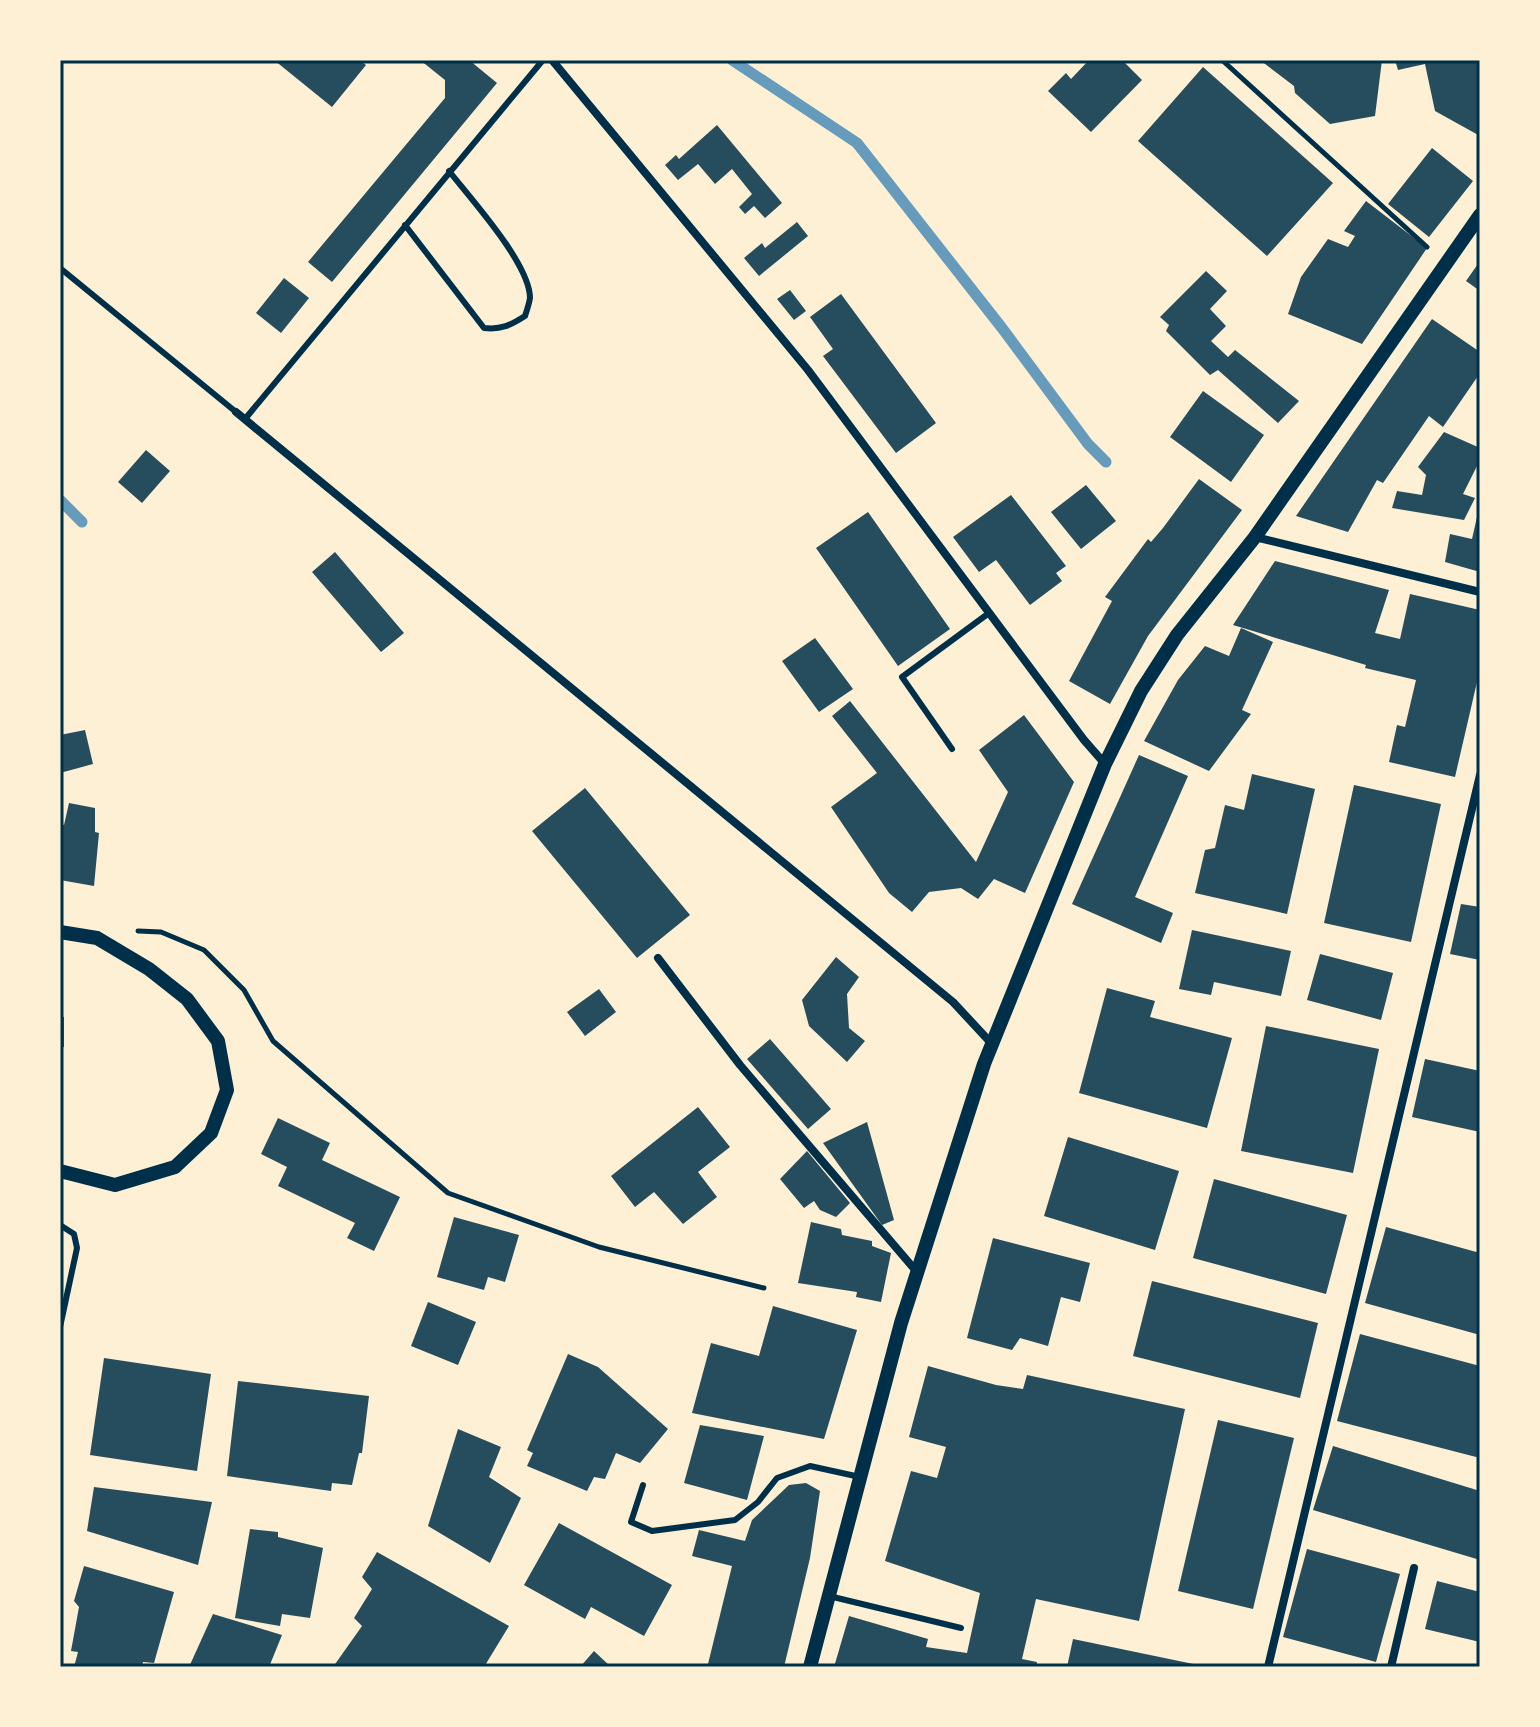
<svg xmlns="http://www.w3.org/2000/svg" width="1540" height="1727" viewBox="0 0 1540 1727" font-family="Raleway,sans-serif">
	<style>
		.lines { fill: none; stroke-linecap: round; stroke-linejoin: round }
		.stream { stroke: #669bbc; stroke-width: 11 }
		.building { fill: #264d5e }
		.path { stroke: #003049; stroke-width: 5 }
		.service { stroke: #003049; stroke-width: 6 }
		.minor { stroke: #003049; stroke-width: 8 }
		.tertiary { stroke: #003049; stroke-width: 14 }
		.neatline { fill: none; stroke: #003049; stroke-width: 3 }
	</style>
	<rect width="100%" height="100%" fill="#fdf0d5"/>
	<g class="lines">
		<!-- stream -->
		<path class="stream" d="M 732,60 L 857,143 L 1002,328 L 1088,444 L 1106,462
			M 60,500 L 82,522"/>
	</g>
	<!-- building -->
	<path class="building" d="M 274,60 L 359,60 L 366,65 L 332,107 Z
		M 420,60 L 469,60 L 497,83 L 332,282 L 308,262 L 445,98 L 445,80 Z
		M 1089,60 L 1122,60 L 1142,80 L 1091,132 L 1048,91 L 1066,73 L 1071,79 Z
		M 1260,60 L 1382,60 L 1375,116 L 1330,124 L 1295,93 L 1294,86 Z
		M 1395,60 L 1480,60 L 1480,136 L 1435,111 L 1425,64 L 1398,70 Z
		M 1203,67 L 1333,183 L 1267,256 L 1138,141 Z
		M 717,125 L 782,203 L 765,218 L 754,206 L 745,214 L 739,207 L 752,194 L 732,169 L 715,184 L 698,164 L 678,180 L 665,165 L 676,155 L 679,159 Z
		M 1432,148 L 1473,181 L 1429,237 L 1388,204 Z
		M 1366,201 L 1427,248 L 1362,344 L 1288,314 L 1301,277 L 1328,239 L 1348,247 L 1355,236 L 1344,231 Z
		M 797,222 L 808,236 L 759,276 L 744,258 L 762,243 L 765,248 Z
		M 1480,261 L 1480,291 L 1466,281 Z
		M 1206,271 L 1227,291 L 1210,309 L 1226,326 L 1211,341 L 1228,357 L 1235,350 L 1299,401 L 1278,423 L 1218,370 L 1210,375 L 1166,331 L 1169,325 L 1160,317 Z
		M 284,278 L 309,298 L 281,333 L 256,313 Z
		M 790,290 L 806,311 L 794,320 L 777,299 Z
		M 841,294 L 936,423 L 896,453 L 823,356 L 833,349 L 810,317 Z
		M 1432,319 L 1480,352 L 1480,373 L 1443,427 L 1429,416 L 1383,483 L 1377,480 L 1348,532 L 1296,516 Z
		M 1203,391 L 1264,435 L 1231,482 L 1170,437 Z
		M 1444,432 L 1480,448 L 1480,460 L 1463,494 L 1475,498 L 1464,520 L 1392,508 L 1397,491 L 1422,495 L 1426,475 L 1418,467 Z
		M 146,450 L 170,471 L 142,503 L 118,482 Z
		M 1199,479 L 1242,510 L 1148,636 L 1110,704 L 1069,681 L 1112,601 L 1105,597 L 1148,539 L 1151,542 L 1163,528 Z
		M 1086,485 L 1116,521 L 1081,549 L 1051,512 Z
		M 1011,495 L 1066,566 L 1056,573 L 1062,581 L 1030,605 L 996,560 L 979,572 L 953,537 Z
		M 1479,508 L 1480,508 L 1480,572 L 1445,562 L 1450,534 L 1472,539 Z
		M 868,512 L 950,629 L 898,666 L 816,548 Z
		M 335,552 L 404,633 L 381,652 L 312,572 Z
		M 1275,561 L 1389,590 L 1375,633 L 1400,639 L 1410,594 L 1480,610 L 1480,669 L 1455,777 L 1389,762 L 1397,725 L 1405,727 L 1416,680 L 1365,668 L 1366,665 L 1233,625 Z
		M 1241,628 L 1273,642 L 1242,710 L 1251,714 L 1209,771 L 1144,741 L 1178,680 L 1205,646 L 1229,656 Z
		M 815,638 L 853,689 L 819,712 L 782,661 Z
		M 850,701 L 976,862 L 1008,792 L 979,750 L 1024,715 L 1074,782 L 1025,893 L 994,879 L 978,899 L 961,888 L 929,892 L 912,912 L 889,893 L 831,807 L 877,773 L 832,716 Z
		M 85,730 L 93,764 L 60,773 L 60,735 Z
		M 1139,755 L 1188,776 L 1135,897 L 1173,913 L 1161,943 L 1072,904 Z
		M 1252,774 L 1315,789 L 1287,914 L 1195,893 L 1205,850 L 1215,848 L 1225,805 L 1244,810 Z
		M 1354,785 L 1441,804 L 1411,942 L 1324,923 Z
		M 585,788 L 690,915 L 637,958 L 532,831 Z
		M 69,803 L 95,808 L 95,832 L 99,833 L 94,886 L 60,880 L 60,824 L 64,825 Z
		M 1461,904 L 1480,907 L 1480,960 L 1450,954 Z
		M 1192,930 L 1291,951 L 1281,996 L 1214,982 L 1211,995 L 1179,989 Z
		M 1320,954 L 1393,973 L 1381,1020 L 1307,1000 Z
		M 836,957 L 859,977 L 847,994 L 849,1028 L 865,1041 L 847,1062 L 809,1026 L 802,1000 Z
		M 1107,988 L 1155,1001 L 1150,1017 L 1232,1038 L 1207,1128 L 1079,1093 Z
		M 599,989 L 616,1012 L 585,1036 L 567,1012 Z
		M 60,1017 L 64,1017 L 64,1047 L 60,1047 Z
		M 1266,1026 L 1379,1049 L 1353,1173 L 1241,1151 Z
		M 770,1039 L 831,1109 L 808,1129 L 747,1059 Z
		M 1425,1059 L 1480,1071 L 1480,1132 L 1412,1117 Z
		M 698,1107 L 730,1147 L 698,1172 L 717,1197 L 683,1224 L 654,1192 L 635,1207 L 611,1176 Z
		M 278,1118 L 330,1143 L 322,1160 L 400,1197 L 374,1251 L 347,1238 L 355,1223 L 278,1186 L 287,1167 L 261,1154 Z
		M 867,1122 L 894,1220 L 882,1225 L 823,1143 Z
		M 1068,1137 L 1179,1171 L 1155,1250 L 1044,1216 Z
		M 807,1151 L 850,1203 L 836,1217 L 820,1210 L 814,1201 L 804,1208 L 780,1179 Z
		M 1214,1179 L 1347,1215 L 1326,1294 L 1193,1258 Z
		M 454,1217 L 519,1235 L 505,1282 L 488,1277 L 484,1290 L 437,1277 Z
		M 811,1222 L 841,1229 L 842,1235 L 872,1241 L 872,1246 L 891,1253 L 881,1302 L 856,1297 L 857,1292 L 798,1283 Z
		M 1386,1227 L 1480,1253 L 1480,1335 L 1365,1303 Z
		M 993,1238 L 1090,1263 L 1080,1302 L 1061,1297 L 1048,1346 L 1020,1338 L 1012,1350 L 967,1338 Z
		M 1152,1281 L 1318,1323 L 1300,1398 L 1133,1356 Z
		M 428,1302 L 476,1322 L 458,1365 L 411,1346 Z
		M 773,1306 L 857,1330 L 824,1439 L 692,1413 L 711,1343 L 759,1356 Z
		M 1360,1334 L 1480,1366 L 1480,1458 L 1337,1421 Z
		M 568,1354 L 598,1367 L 668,1429 L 640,1463 L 616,1453 L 605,1479 L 594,1477 L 587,1491 L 527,1466 L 533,1453 L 527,1450 Z
		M 104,1358 L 211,1374 L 197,1471 L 90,1455 Z
		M 928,1366 L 996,1385 L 1023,1389 L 1027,1375 L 1185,1409 L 1139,1621 L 1036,1599 L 1022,1659 L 1037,1662 L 1036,1667 L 834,1667 L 849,1616 L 928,1639 L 926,1647 L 967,1653 L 980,1593 L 885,1561 L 911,1471 L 937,1478 L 946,1447 L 909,1437 Z
		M 238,1381 L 369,1396 L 362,1453 L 359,1453 L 352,1485 L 332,1483 L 331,1491 L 227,1476 Z
		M 1218,1420 L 1294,1438 L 1253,1609 L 1178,1591 Z
		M 700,1425 L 764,1436 L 747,1500 L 684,1483 Z
		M 458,1429 L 501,1447 L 489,1477 L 521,1498 L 490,1563 L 428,1526 Z
		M 1333,1446 L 1480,1491 L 1480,1560 L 1313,1510 Z
		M 806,1483 L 820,1491 L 810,1558 L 784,1667 L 719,1667 L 708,1664 L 732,1566 L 692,1556 L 699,1530 L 745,1541 L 752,1520 L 789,1485 Z
		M 94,1487 L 212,1502 L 198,1565 L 87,1531 Z
		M 559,1523 L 672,1585 L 644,1636 L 591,1607 L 585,1619 L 524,1585 Z
		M 250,1529 L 278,1532 L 278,1537 L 323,1548 L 310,1618 L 282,1614 L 280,1626 L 235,1618 Z
		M 1307,1549 L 1400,1574 L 1376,1662 L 1283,1637 Z
		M 377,1552 L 509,1626 L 484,1667 L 333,1667 L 362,1626 L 354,1618 L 372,1589 L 362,1577 Z
		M 84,1566 L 174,1592 L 154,1663 L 143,1662 L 142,1667 L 74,1667 L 78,1652 L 71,1651 L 79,1607 L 74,1601 Z
		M 1437,1581 L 1480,1592 L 1480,1642 L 1425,1629 Z
		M 213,1614 L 282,1635 L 269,1667 L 189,1667 Z
		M 1073,1639 L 1203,1666 L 1203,1667 L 1067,1667 Z
		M 594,1651 L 611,1667 L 580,1667 Z"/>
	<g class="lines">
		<!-- path -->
		<path class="path" d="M 1222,60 L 1427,247
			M 138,931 L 161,932 L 204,950 L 244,990 L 273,1041 L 448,1193 L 599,1247 L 764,1288"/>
		<!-- service -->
		<path class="service" d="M 405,225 L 484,328 C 501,330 511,325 525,316 C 527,310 529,304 530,298 C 530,264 471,199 449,171
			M 60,268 L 236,412
			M 245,419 L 543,60
			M 952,749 L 902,677 L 989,613
			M 60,1225 L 74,1234 L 77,1248 L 60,1327
			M 643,1485 L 631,1522 L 652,1531 L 735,1520 L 758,1502 L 777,1478 L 810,1466 L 860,1477
			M 829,1596 L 961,1628"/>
		<!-- minor -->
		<path class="minor" d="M 552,60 L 808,370 L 1084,740 L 1105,764
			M 236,412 L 953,1002 L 992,1044
			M 1255,537 L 1480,592
			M 658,958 L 740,1065 L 917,1272
			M 1268,1667 L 1480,775
			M 1391,1667 L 1414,1568"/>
		<!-- tertiary -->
		<path class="tertiary" d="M 60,932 L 97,938 L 149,969 L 187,999 L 218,1041 L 227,1090 L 211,1133 L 175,1167 L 115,1185 L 60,1171
			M 810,1667 L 901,1323 L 984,1064 L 1105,764 L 1141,691 L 1177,635 L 1255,537 L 1480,215"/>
	</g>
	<!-- border -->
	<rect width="1540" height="1727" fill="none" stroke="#fdf0d5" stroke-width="124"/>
	<rect x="62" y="62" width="1416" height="1603" class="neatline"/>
</svg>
